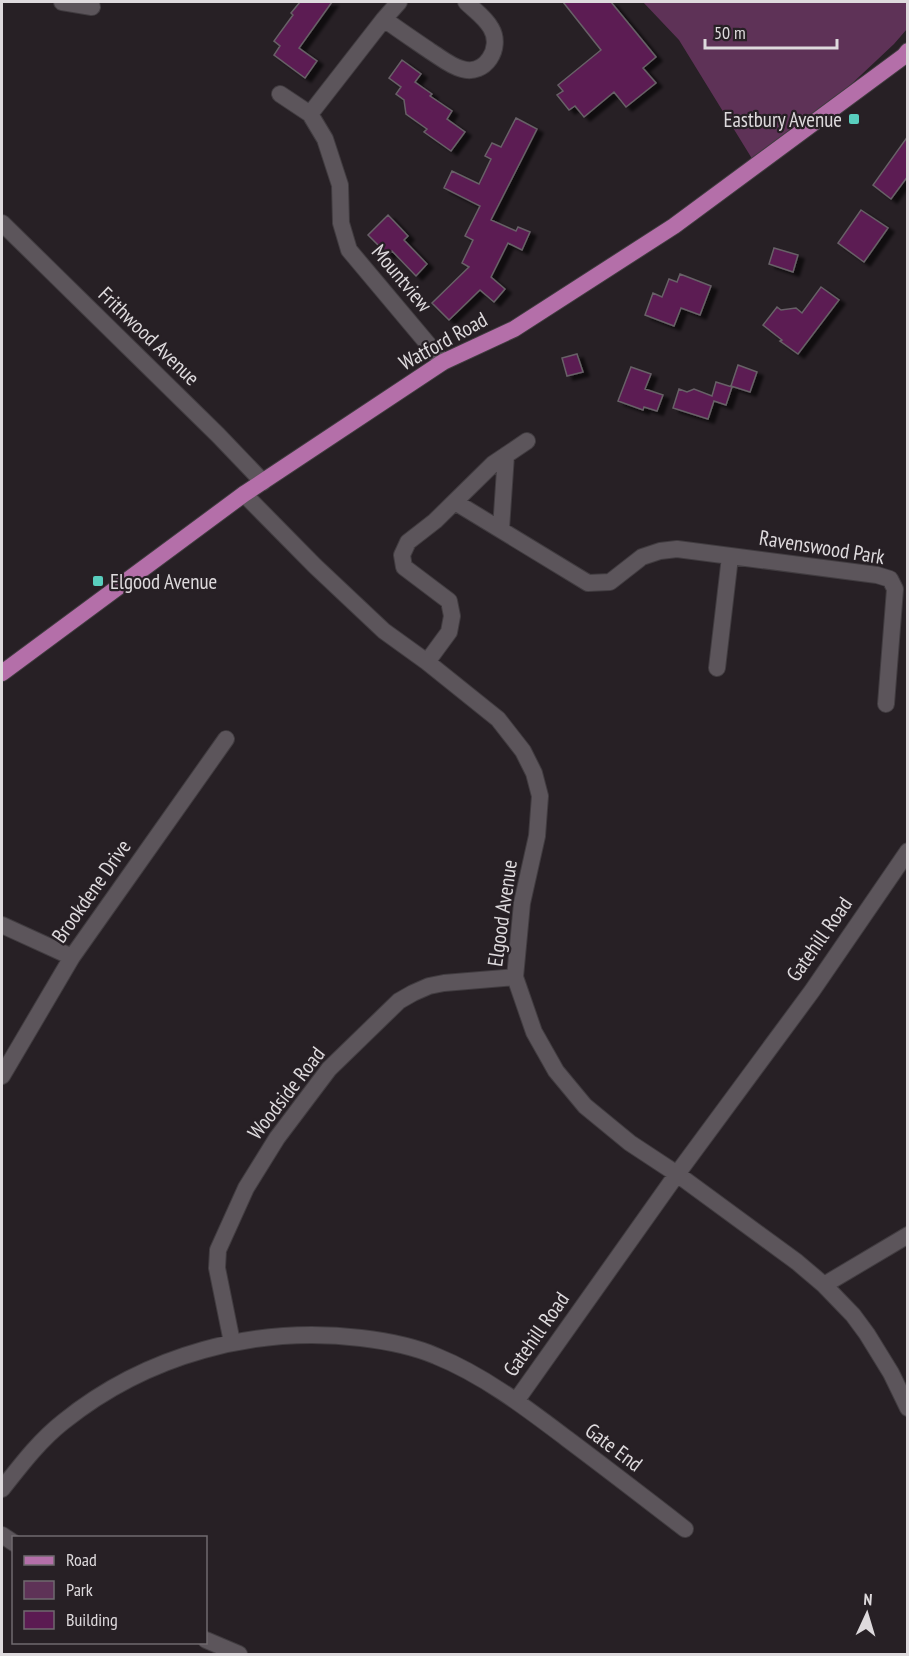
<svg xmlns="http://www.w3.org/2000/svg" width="909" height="1656" viewBox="0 0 909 1656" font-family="'PT Sans Narrow',sans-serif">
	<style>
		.green { fill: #5e3257 }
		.building { fill: #5b1b52; stroke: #686167; stroke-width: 1.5; filter: url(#shadow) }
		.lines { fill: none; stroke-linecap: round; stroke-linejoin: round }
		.minor-casing { stroke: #413c40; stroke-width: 18 }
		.tertiary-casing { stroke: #413c40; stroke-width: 18 }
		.primary-casing { stroke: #413c40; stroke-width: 18 }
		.minor { stroke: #5c555b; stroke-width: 16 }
		.tertiary { stroke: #5c555b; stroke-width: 16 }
		.primary { stroke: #b46fa9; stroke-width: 16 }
		.poi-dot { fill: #59cebe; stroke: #272025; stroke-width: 2 }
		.labels { text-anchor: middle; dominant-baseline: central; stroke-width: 4.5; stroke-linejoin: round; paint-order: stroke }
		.poi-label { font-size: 21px; fill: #dedadd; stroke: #272025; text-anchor: end }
		.street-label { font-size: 21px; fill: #dedadd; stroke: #272025 }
	</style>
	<defs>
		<filter id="shadow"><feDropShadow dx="6" dy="4" stdDeviation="1.5" flood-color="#0009"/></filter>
	</defs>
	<rect width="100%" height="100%" fill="#272025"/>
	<!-- green -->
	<path class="green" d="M 643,2 L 907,2 L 907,29 L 894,44 L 811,122 L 753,164 L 751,157 L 679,40 Z"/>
	<!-- building -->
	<path class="building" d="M 300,2 L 332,2 L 299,48 L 317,61 L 305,78 L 274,55 L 280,46 L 274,41 L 293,15 L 291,13 Z
		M 563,2 L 611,2 L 656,57 L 643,68 L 656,83 L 626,107 L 614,92 L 584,117 L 575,106 L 569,110 L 557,95 L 563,91 L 558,85 L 601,50 Z
		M 402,60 L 421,74 L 415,82 L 432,94 L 430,96 L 452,111 L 447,119 L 465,132 L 451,151 L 424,132 L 427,129 L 406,114 L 404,100 L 396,94 L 401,87 L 389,78 Z
		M 516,118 L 537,129 L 491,220 L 516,231 L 518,227 L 530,232 L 522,250 L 508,243 L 491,277 L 505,289 L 494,302 L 480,290 L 449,320 L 432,303 L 469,267 L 462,263 L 473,240 L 465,236 L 480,206 L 444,188 L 452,171 L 479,184 L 491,159 L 485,156 L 492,143 L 501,147 Z
		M 908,136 L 908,176 L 891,199 L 873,185 Z
		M 861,210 L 888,228 L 864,262 L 838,243 Z
		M 388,215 L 408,236 L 404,240 L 427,264 L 416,276 L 392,251 L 388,255 L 368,235 Z
		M 774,248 L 798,255 L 793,272 L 769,264 Z
		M 680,274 L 711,286 L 700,315 L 681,308 L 674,326 L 645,315 L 653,293 L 662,297 L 669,279 L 677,282 Z
		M 821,287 L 839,300 L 798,354 L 780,341 L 782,340 L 763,325 L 777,307 L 781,310 L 796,308 L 802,313 Z
		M 577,354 L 583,372 L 567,376 L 562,358 Z
		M 738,365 L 757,372 L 750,392 L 731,386 Z
		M 631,367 L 651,374 L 645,389 L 663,395 L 657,411 L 644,407 L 643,410 L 618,401 Z
		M 716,382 L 732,387 L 726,405 L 714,401 L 708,419 L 673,408 L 679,389 L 687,392 L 694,389 L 712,396 Z"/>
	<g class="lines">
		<defs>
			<path id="minor" d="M 62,2 L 92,7
				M 384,19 C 399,30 414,40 430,51 C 440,57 450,66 462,69 C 485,76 503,48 491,28 C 485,17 474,10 466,2
				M 280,94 L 310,114 L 325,139 L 340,185 L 341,223 L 349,250 L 443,362
				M 310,114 L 384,19 L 399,2
				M 2,223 L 218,435 L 263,482
				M 244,494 L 315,566 L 384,631 L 427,662 L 498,719 L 523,751 L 534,773 L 540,796 L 537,836 L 522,903 L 515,977 L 534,1032 L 556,1071 L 585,1106 L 630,1143 L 677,1174 L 797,1262 L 824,1285 L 853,1315 L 867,1334 L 891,1373 L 908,1408
				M 455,502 L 588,583 L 610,582 L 642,557 L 660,551 L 677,549 L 877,575 L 890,579 L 895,589 L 886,704
				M 501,529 L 506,455
				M 427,662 L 449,632 L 452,616 L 449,601 L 404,567 L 402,555 L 408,542 L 435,521 L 493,464 L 527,441
				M 717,668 L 730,557
				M 2,925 L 72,957
				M 2,1076 L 72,957 L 226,739
				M 824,1285 L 908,1235
				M 232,1342 L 217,1268 L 218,1250 L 246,1188 L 277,1138 L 329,1069 L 399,1001 L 413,993 L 429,986 L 444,983 L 515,977
				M 516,1401 L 677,1174 L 812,991 L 908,851
				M 2,1489 C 21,1465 39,1441 63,1422 C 146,1355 255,1325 361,1338 C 386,1341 413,1346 436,1356 C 483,1375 525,1407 566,1438 C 606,1468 645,1498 685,1529"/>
			<path id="tertiary" d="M 2,1535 L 14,1543
				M 206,1640 L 239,1654"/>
			<path id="primary" d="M 2,673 L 244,494 L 443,362 L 514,329 L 674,226 L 904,56 L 908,51"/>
		</defs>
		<!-- minor casing -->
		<use href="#minor" class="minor-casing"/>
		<!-- tertiary casing -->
		<use href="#tertiary" class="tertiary-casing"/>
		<!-- primary casing -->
		<use href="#primary" class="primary-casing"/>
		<!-- minor -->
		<use href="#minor" class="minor"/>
		<!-- tertiary -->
		<use href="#tertiary" class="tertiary"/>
		<!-- primary -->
		<use href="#primary" class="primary"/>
	</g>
	<!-- markers -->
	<g class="poi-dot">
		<rect x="848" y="113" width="12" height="12" rx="3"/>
		<rect x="92" y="575" width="12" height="12" rx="3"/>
	</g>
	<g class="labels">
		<!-- poi labels -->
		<g class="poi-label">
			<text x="842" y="119">Eastbury Avenue</text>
			<text x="110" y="581" text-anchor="start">Elgood Avenue</text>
		</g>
		<!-- street labels -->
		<g class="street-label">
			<text transform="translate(402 278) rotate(50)">Mountview</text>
			<text transform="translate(149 336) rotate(44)">Frithwood Avenue</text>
			<text transform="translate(443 341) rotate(-29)">Watford Road</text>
			<text transform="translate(822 547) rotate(9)">Ravenswood Park</text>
			<text transform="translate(91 891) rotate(-55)">Brookdene Drive</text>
			<text transform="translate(502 913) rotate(-82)">Elgood Avenue</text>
			<text transform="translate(819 939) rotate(-55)">Gatehill Road</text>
			<text transform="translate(286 1093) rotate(-52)">Woodside Road</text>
			<text transform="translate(536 1334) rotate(-55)">Gatehill Road</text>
			<text transform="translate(614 1447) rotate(37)">Gate End</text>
		</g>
	</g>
	<!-- border -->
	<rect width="909" height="1656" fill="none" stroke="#dedadd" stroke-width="6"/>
	<!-- legend -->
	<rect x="12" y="1536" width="195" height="108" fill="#272025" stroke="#706a6f" stroke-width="1.5"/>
	<rect x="24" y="1556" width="30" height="9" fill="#b46fa9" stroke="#706a6f" stroke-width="1.5"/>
	<text x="66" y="1566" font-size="18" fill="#dedadd">Road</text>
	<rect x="24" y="1581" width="30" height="18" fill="#5e3257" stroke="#706a6f" stroke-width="1.5"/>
	<text x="66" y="1596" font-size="18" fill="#dedadd">Park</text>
	<rect x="24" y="1611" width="30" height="18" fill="#5b1b52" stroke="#706a6f" stroke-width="1.5"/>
	<text x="66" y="1626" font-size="18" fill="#dedadd">Building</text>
	<!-- north arrow -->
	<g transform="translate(867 1614) rotate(4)" stroke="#272025" stroke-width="4.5" paint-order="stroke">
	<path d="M0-4.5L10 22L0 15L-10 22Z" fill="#dedadd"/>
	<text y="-9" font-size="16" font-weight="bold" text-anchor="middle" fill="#dedadd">N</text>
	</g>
	<!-- scale -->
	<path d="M705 39v9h132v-9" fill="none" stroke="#dedadd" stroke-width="3"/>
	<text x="714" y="39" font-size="18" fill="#dedadd" stroke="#272025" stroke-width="4.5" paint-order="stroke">50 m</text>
</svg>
